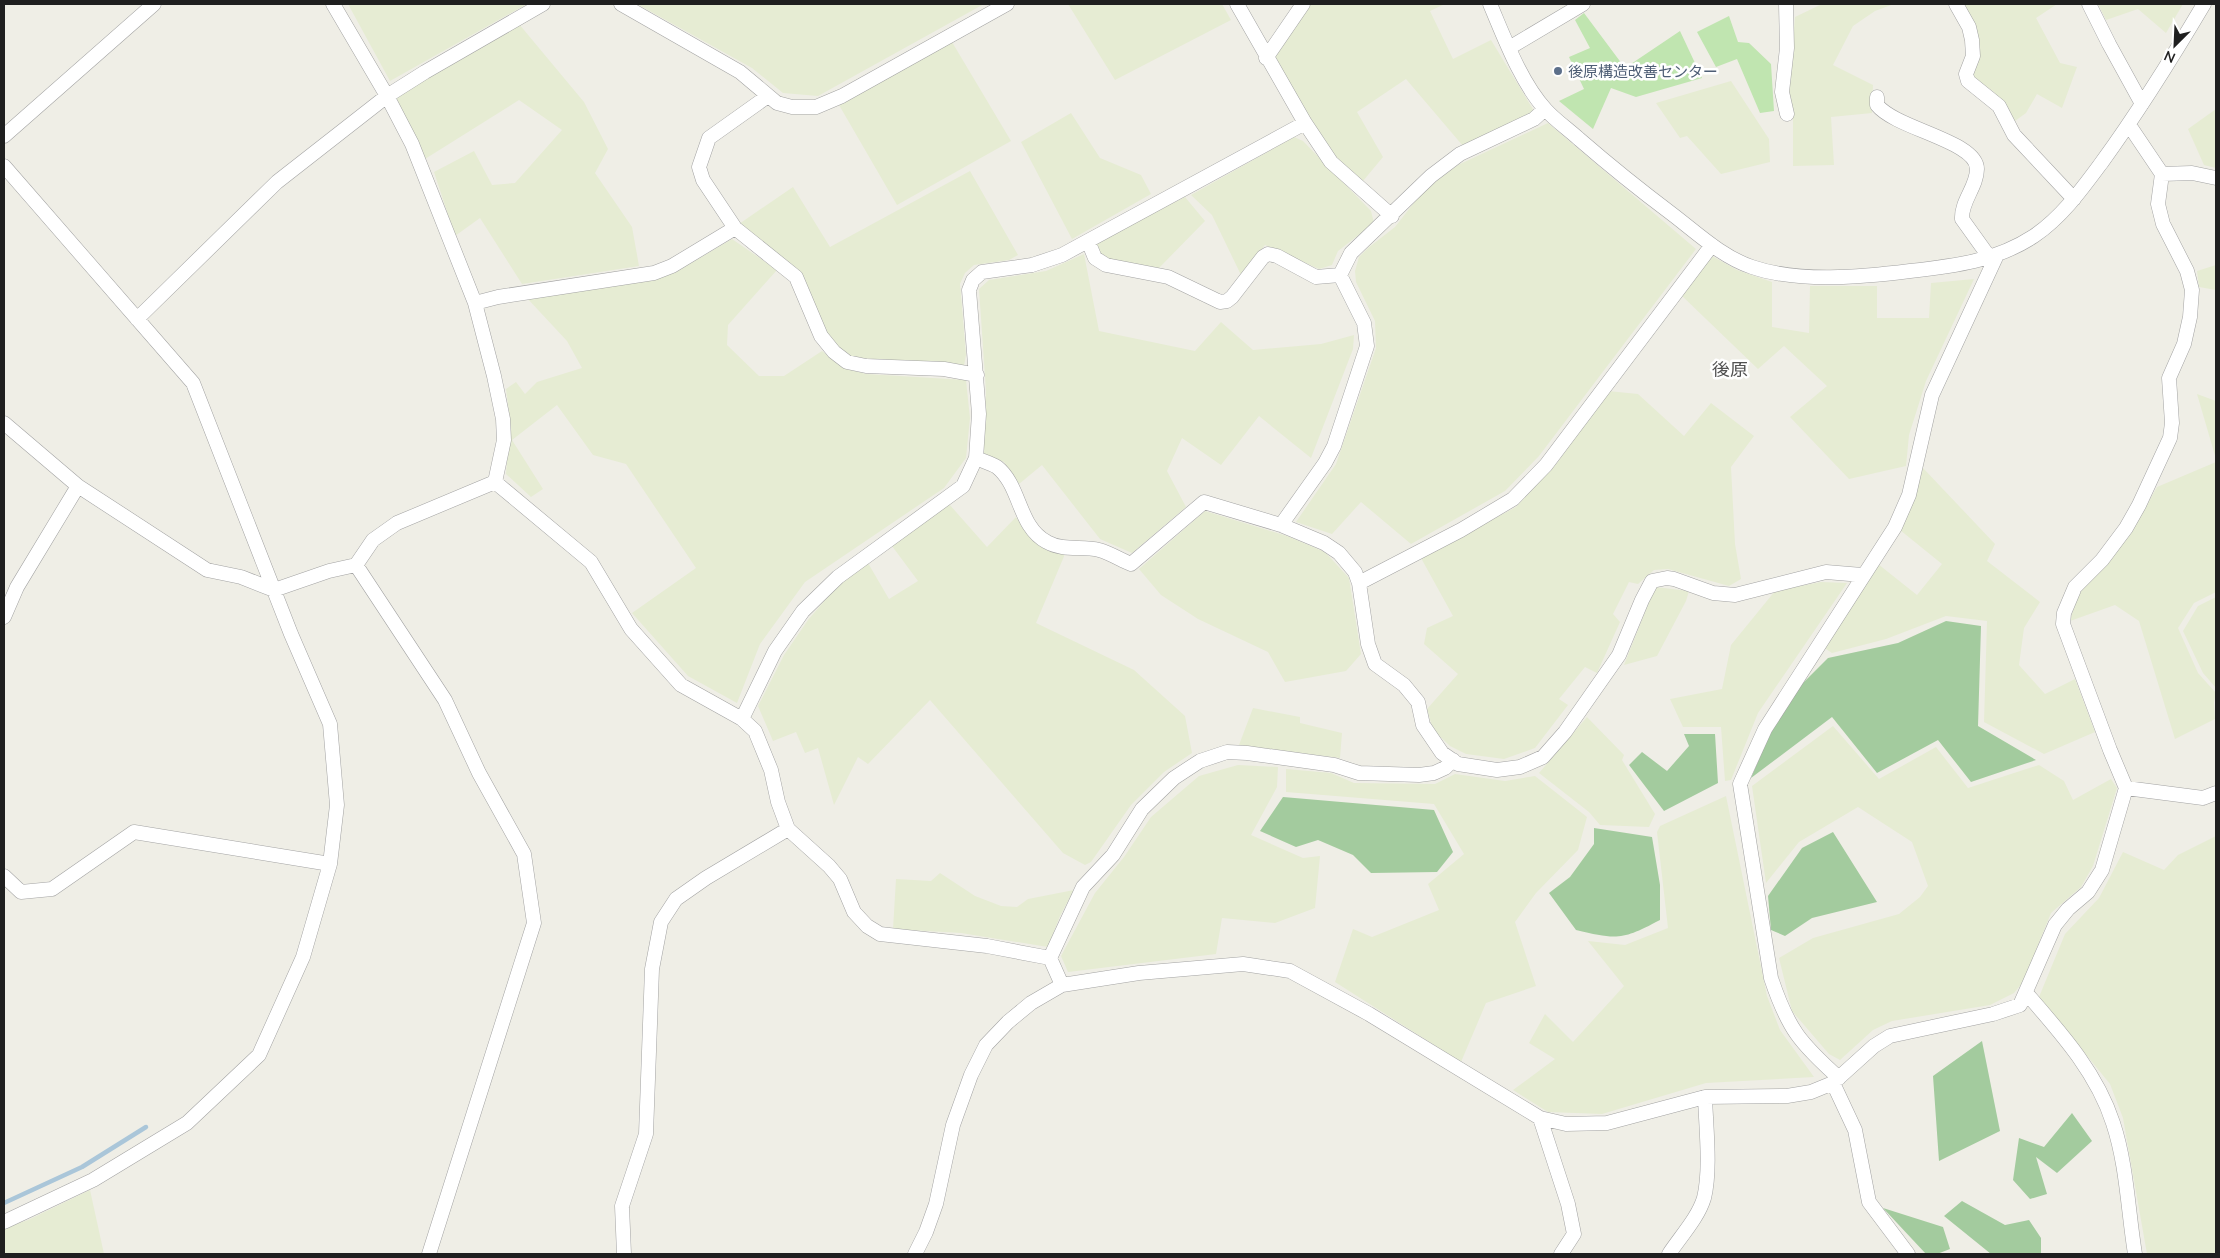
<svg xmlns="http://www.w3.org/2000/svg" width="2220" height="1258" viewBox="0 0 2220 1258" font-family="Mulish,'Noto Sans JP',sans-serif">
	<style>
		.farmland { fill: #e6ecd3 }
		.grass { fill: #c0e5b0 }
		.forest { fill: #a3cb9e }
		.lines { fill: none; stroke-linecap: round; stroke-linejoin: round }
		.stream { stroke: #aac6d9; stroke-width: 4.5 }
		.minor-casing { stroke: #a3a3a3; stroke-width: 15 }
		.minor { stroke: #fff; stroke-width: 14 }
		.service-dot { fill: #5c6f8a; stroke: #fff; stroke-width: 2 }
		.labels { text-anchor: middle; dominant-baseline: central; stroke-width: 5; stroke-linejoin: round; paint-order: stroke }
		.service-label { font-size: 15px; fill: #4e5e75; stroke: #fff; text-anchor: start }
		.quarter-label { font-size: 18px; fill: #525252; stroke: #fff }
	</style>
	<rect width="100%" height="100%" fill="#efeee6"/>
	<!-- farmland -->
	<path class="farmland" d="M 348,4 L 527,4 L 390,81 Z
		M 637,4 L 984,4 L 818,96 L 783,93 L 752,68 Z
		M 1068,4 L 1222,4 L 1231,20 L 1115,80 Z
		M 1310,4 L 1445,4 L 1430,11 L 1453,59 L 1491,40 L 1534,111 L 1499,131 L 1463,146 L 1406,79 L 1357,112 L 1383,157 L 1363,181 L 1335,158 L 1273,59 Z
		M 1822,4 L 1894,4 L 1875,11 L 1853,26 L 1833,65 L 1873,85 L 1872,113 L 1831,117 L 1834,165 L 1793,166 L 1793,110 L 1788,92 L 1795,17 Z
		M 1965,4 L 2057,4 L 2036,18 L 2060,63 L 2077,67 L 2062,108 L 2037,94 L 2026,113 L 2015,121 L 1994,92 L 1974,78 L 1972,73 L 1974,25 Z
		M 2098,4 L 2183,4 L 2166,33 L 2138,9 L 2106,20 Z
		M 519,24 L 584,102 L 608,149 L 595,173 L 632,227 L 639,266 L 522,284 L 480,218 L 455,236 L 434,172 L 474,151 L 492,185 L 515,183 L 562,130 L 519,100 L 425,159 L 393,98 Z
		M 952,42 L 1011,141 L 897,205 L 839,105 Z
		M 1731,81 L 1769,139 L 1770,162 L 1721,174 L 1687,136 L 1680,138 L 1656,103 Z
		M 2216,109 L 2216,168 L 2204,165 L 2188,129 Z
		M 1071,113 L 1100,158 L 1141,175 L 1151,194 L 1072,239 L 1021,142 Z
		M 1548,123 L 1696,249 L 1539,456 L 1505,491 L 1411,544 L 1361,502 L 1332,534 L 1296,522 L 1336,464 L 1376,348 L 1375,321 L 1356,282 L 1355,271 L 1359,257 L 1368,248 L 1395,227 L 1424,190 L 1458,165 Z
		M 1294,137 L 1303,141 L 1371,211 L 1374,223 L 1338,251 L 1332,265 L 1319,269 L 1265,245 L 1241,275 L 1212,215 L 1191,195 Z
		M 970,171 L 1018,255 L 1009,260 L 974,265 L 965,273 L 960,284 L 966,355 L 964,366 L 850,357 L 824,334 L 801,274 L 739,224 L 793,187 L 830,247 Z
		M 1185,197 L 1205,221 L 1159,268 L 1109,259 L 1098,254 L 1095,243 Z
		M 732,239 L 777,270 L 728,325 L 727,345 L 759,376 L 784,376 L 822,351 L 844,368 L 866,374 L 966,380 L 970,418 L 966,458 L 944,488 L 805,582 L 760,644 L 737,703 L 688,676 L 632,613 L 696,568 L 626,464 L 593,455 L 557,405 L 512,440 L 543,489 L 531,497 L 506,474 L 510,420 L 506,389 L 516,382 L 525,394 L 537,382 L 582,368 L 567,341 L 526,297 L 676,272 Z
		M 1084,254 L 1099,331 L 1195,351 L 1221,322 L 1253,350 L 1321,344 L 1354,335 L 1353,349 L 1311,458 L 1259,416 L 1221,465 L 1182,438 L 1167,471 L 1186,507 L 1132,553 L 1100,539 L 1042,465 L 1019,484 L 1004,462 L 983,455 L 986,391 L 979,289 L 989,280 L 1046,271 Z
		M 1712,256 L 1737,270 L 1772,282 L 1772,327 L 1809,333 L 1810,286 L 1877,286 L 1877,318 L 1929,318 L 1931,283 L 1974,279 L 1926,381 L 1909,435 L 1906,466 L 1849,479 L 1790,417 L 1827,386 L 1784,346 L 1758,369 L 1680,294 Z
		M 2216,265 L 2216,290 L 2199,287 L 2197,271 Z
		M 1608,391 L 1638,394 L 1684,436 L 1711,403 L 1754,436 L 1731,467 L 1735,544 L 1741,579 L 1729,586 L 1668,569 L 1654,570 L 1638,584 L 1629,582 L 1613,614 L 1620,622 L 1597,673 L 1585,667 L 1559,699 L 1568,705 L 1535,748 L 1504,759 L 1466,754 L 1450,746 L 1433,730 L 1427,709 L 1458,674 L 1424,644 L 1427,628 L 1453,616 L 1421,558 L 1516,507 L 1557,463 Z
		M 2197,394 L 2216,401 L 2216,459 Z
		M 2216,462 L 2216,592 L 2194,603 L 2178,628 L 2198,673 L 2216,693 L 2214,702 L 2215,719 L 2175,739 L 2139,621 L 2115,605 L 2070,621 L 2078,594 L 2130,535 L 2157,487 Z
		M 1923,468 L 1995,544 L 1987,561 L 2040,602 L 2024,628 L 2019,665 L 2045,694 L 2075,679 L 2095,732 L 2044,754 L 1984,722 L 1987,621 L 1946,616 L 1886,639 L 1832,653 L 1823,647 L 1878,564 L 1917,595 L 1942,564 L 1900,530 L 1914,500 Z
		M 949,504 L 987,547 L 1016,517 L 1031,539 L 1046,550 L 1065,554 L 1036,623 L 1134,670 L 1185,716 L 1192,753 L 1164,772 L 1131,805 L 1091,862 L 1085,865 L 1063,853 L 930,700 L 868,764 L 858,757 L 834,805 L 818,748 L 805,753 L 796,732 L 773,741 L 758,706 L 784,655 L 808,620 L 839,584 L 868,563 L 889,599 L 918,581 L 892,546 Z
		M 1205,511 L 1287,536 L 1325,552 L 1349,578 L 1361,654 L 1346,671 L 1285,682 L 1268,652 L 1198,619 L 1161,595 L 1139,569 Z
		M 1821,582 L 1847,583 L 1758,713 L 1731,780 L 1725,781 L 1721,727 L 1683,727 L 1670,699 L 1722,689 L 1731,645 L 1775,591 Z
		M 1655,587 L 1689,591 L 1686,601 L 1657,656 L 1624,665 Z
		M 2216,597 L 2216,688 L 2203,673 L 2183,631 L 2198,606 Z
		M 1253,708 L 1300,717 L 1300,723 L 1342,733 L 1340,758 L 1239,745 Z
		M 1587,717 L 1624,755 L 1622,760 L 1655,814 L 1649,827 L 1600,825 L 1589,812 L 1539,773 Z
		M 1833,726 L 1879,779 L 1936,747 L 1968,788 L 2039,765 L 2064,781 L 2073,800 L 2111,779 L 2117,788 L 2093,866 L 2081,887 L 2051,913 L 2023,982 L 2014,993 L 1990,1005 L 1892,1021 L 1873,1030 L 1840,1060 L 1829,1054 L 1792,1011 L 1779,958 L 1813,938 L 1899,914 L 1920,897 L 1928,886 L 1912,842 L 1858,807 L 1799,842 L 1766,883 L 1752,786 Z
		M 1238,765 L 1278,767 L 1277,787 L 1251,835 L 1303,858 L 1320,856 L 1315,908 L 1275,923 L 1222,918 L 1216,954 L 1068,972 L 1061,956 L 1095,893 L 1124,857 L 1151,817 L 1199,776 Z
		M 1286,769 L 1331,773 L 1354,783 L 1435,784 L 1455,774 L 1505,781 L 1535,776 L 1587,817 L 1578,850 L 1536,893 L 1515,922 L 1536,986 L 1486,1003 L 1461,1062 L 1335,982 L 1353,929 L 1372,937 L 1439,910 L 1428,884 L 1464,854 L 1434,804 L 1286,792 Z
		M 1726,796 L 1767,996 L 1780,1030 L 1814,1077 L 1706,1083 L 1602,1114 L 1548,1112 L 1513,1090 L 1555,1059 L 1529,1043 L 1545,1014 L 1573,1042 L 1624,986 L 1588,941 L 1625,945 L 1668,928 L 1657,832 L 1660,826 Z
		M 2216,836 L 2216,1254 L 2147,1254 L 2123,1118 L 2110,1084 L 2039,997 L 2065,934 L 2099,898 L 2123,852 L 2164,870 L 2178,855 Z
		M 940,873 L 975,896 L 1001,906 L 1017,907 L 1028,899 L 1074,890 L 1060,916 L 1048,947 L 961,933 L 893,929 L 896,879 L 931,881 Z
		M 90,1190 L 104,1254 L 4,1254 L 4,1228 L 28,1220 Z"/>
	<!-- grass -->
	<path class="grass" d="M 1584,13 L 1625,68 L 1680,31 L 1702,78 L 1636,97 L 1611,88 L 1593,129 L 1559,101 L 1584,89 L 1569,57 L 1590,48 L 1575,20 Z
		M 1729,16 L 1738,42 L 1749,43 L 1771,64 L 1774,111 L 1760,113 L 1737,59 L 1716,67 L 1697,32 Z"/>
	<!-- forest -->
	<path class="forest" d="M 1946,621 L 1981,626 L 1978,726 L 2036,760 L 1971,782 L 1938,740 L 1877,773 L 1832,717 L 1751,778 L 1771,731 L 1799,687 L 1828,658 L 1898,643 Z
		M 1684,734 L 1715,734 L 1718,783 L 1664,811 L 1629,765 L 1642,752 L 1667,771 L 1689,746 Z
		M 1283,797 L 1434,810 L 1453,852 L 1437,872 L 1371,873 L 1353,855 L 1318,840 L 1296,847 L 1260,831 Z
		M 1594,828 L 1652,837 L 1660,885 L 1660,920 C 1622,940 1618,940 1576,930 L 1549,893 L 1570,877 L 1594,844 Z
		M 1833,832 L 1877,902 L 1812,918 L 1785,936 L 1771,930 L 1768,896 L 1802,848 Z
		M 1982,1041 L 2000,1131 L 1939,1161 L 1933,1076 Z
		M 2072,1113 L 2092,1141 L 2057,1173 L 2036,1157 L 2047,1194 L 2030,1199 L 2013,1180 L 2019,1138 L 2044,1147 Z
		M 1962,1201 L 2005,1225 L 2029,1220 L 2041,1238 L 2041,1254 L 1991,1254 L 1944,1216 Z
		M 1883,1208 L 1943,1227 L 1950,1249 L 1937,1254 L 1926,1254 Z"/>
	<g class="lines">
		<!-- stream -->
		<path class="stream" d="M 4,1203 L 82,1167 L 146,1127"/>
		<defs>
			<path id="minor" d="M 333,4 L 387,96 L 412,144 L 475,303 L 494,376 L 503,419 L 504,440 L 495,482
				M 621,4 L 740,72 L 777,103 L 792,107 L 816,107 L 842,96 L 1007,4
				M 1237,4 L 1305,123 L 1331,162 L 1392,216
				M 1490,4 C 1504,37 1521,83 1546,110 C 1555,120 1568,129 1579,139 C 1609,165 1640,190 1672,214 C 1697,233 1722,257 1752,267 C 1799,283 1862,277 1910,271 C 1955,266 1996,261 2034,236 C 2062,217 2082,189 2102,162 C 2139,111 2172,58 2204,4
				M 1786,4 L 1787,48 L 1782,92 L 1787,114
				M 1956,4 L 1969,27 L 1972,40 L 1973,56 L 1966,74 L 1968,81 L 1999,106 L 2014,135 L 2074,199
				M 2089,4 L 2109,44 L 2142,104
				M 1509,48 L 1583,4
				M 1266,58 L 1303,4
				M 768,96 L 709,138 L 699,167 L 703,180 L 735,228 L 796,277 L 821,336 L 834,352 L 847,362 L 866,366 L 944,369 L 977,375
				M 1877,97 L 1877,105 C 1896,129 1977,141 1977,169 C 1977,187 1961,201 1962,219 L 1990,258
				M 4,136 L 154,4
				M 4,166 L 193,383 L 291,634 L 330,724 L 337,805 L 330,864 L 303,957 L 259,1055 L 187,1123 L 93,1180 L 4,1222
				M 2162,174 L 2192,173 L 2216,178
				M 1088,241 L 1095,258 L 1106,265 L 1168,277 L 1220,302 L 1227,301 L 1232,297 L 1263,257 L 1268,254 L 1277,256 L 1316,277 L 1340,275
				M 1340,275 L 1351,253 L 1431,176 L 1460,154 L 1534,119 L 1545,109
				M 475,303 L 498,297 L 654,273 L 672,266 L 735,228
				M 137,319 L 277,182 L 387,96 L 425,72 L 543,4
				M 4,423 L 78,486 L 207,570 L 241,577 L 274,590 L 329,571 L 356,565 L 373,540 L 397,523 L 495,482
				M 976,458 C 982,461 991,463 997,467 C 1021,486 1018,527 1047,542 C 1063,551 1082,546 1099,550 C 1110,553 1121,560 1131,564 L 1204,502 L 1281,525 L 1324,543 L 1339,553 L 1355,572 L 1359,583 L 1368,644 L 1375,664 L 1404,685 L 1418,702 L 1423,725 L 1442,753 L 1458,764 L 1497,770 L 1520,767 L 1543,757 L 1565,732 L 1619,655 L 1642,600 L 1652,581 L 1667,578 L 1674,579 L 1713,593 L 1735,595 L 1826,572 L 1862,575
				M 495,482 L 591,562 L 631,629 L 681,685 L 742,719 L 755,731 L 771,770 L 778,802 L 788,829 L 829,866 L 840,879 L 854,912 L 867,926 L 880,934 L 987,946 L 1050,958 L 1062,985
				M 1281,525 L 1325,463 L 1334,446 L 1367,346 L 1364,323 L 1340,275
				M 356,565 L 445,700 L 479,773 L 524,854 L 534,923 L 429,1254
				M 1359,583 L 1461,530 L 1513,499 L 1546,465 L 1712,245
				M 4,617 L 17,587 L 78,486
				M 742,719 L 775,651 L 803,611 L 838,577 L 963,486 L 976,458 L 979,414 L 969,290 L 973,280 L 982,272 L 1032,265 L 1062,255 L 1305,123
				M 2126,788 L 2203,798 L 2216,793
				M 4,876 L 21,892 L 52,889 L 134,832 L 330,864
				M 1050,958 L 1083,887 L 1113,855 L 1142,809 L 1174,778 L 1200,761 L 1227,752 L 1247,753 L 1334,765 L 1359,773 L 1419,775 L 1434,773 L 1445,768 L 1453,760
				M 2027,994 C 2061,1033 2097,1073 2113,1123 C 2127,1165 2128,1211 2135,1254
				M 1839,1078 C 1800,1043 1788,1029 1771,978 L 1740,784 L 1765,729 L 1895,527 L 1909,495 L 1932,395 L 1996,257
				M 1833,1083 L 1855,1130 L 1869,1202 L 1908,1254
				M 1540,1118 L 1568,1204 L 1574,1234 L 1561,1254
				M 624,1254 L 622,1206 L 646,1134 L 652,969 L 661,922 L 676,899 L 706,878 L 788,829
				M 915,1254 L 926,1232 L 936,1204 L 953,1125 L 971,1075 L 986,1045 L 1008,1022 L 1031,1003 L 1062,985 L 1139,973 L 1243,964 L 1290,971 L 1369,1014 L 1540,1118 L 1566,1124 L 1607,1123 L 1705,1097 L 1787,1096 L 1811,1092 L 1833,1083 L 1874,1046 L 1890,1036 L 1993,1014 L 2020,1005 L 2055,925 L 2068,909 L 2088,892 L 2102,870 L 2126,788 L 2110,750 L 2063,624 L 2064,613 L 2075,587 L 2102,560 L 2126,528 L 2139,505 L 2170,438 L 2172,423 L 2169,378 L 2184,344 L 2190,317 L 2192,290 L 2187,271 L 2163,224 L 2158,204 L 2162,174 L 2129,125
				M 1669,1254 C 1680,1237 1698,1218 1704,1198 C 1711,1170 1706,1127 1705,1097"/>
		</defs>
		<!-- minor casing -->
		<use href="#minor" class="minor-casing"/>
		<!-- minor -->
		<use href="#minor" class="minor"/>
	</g>
	<!-- markers -->
	<circle class="service-dot" cx="1558" cy="71" r="5"/>
	<g class="labels">
		<!-- service labels -->
		<g class="service-label">
			<text x="1568" y="71">後原構造改善センター</text>
		</g>
		<!-- quarter labels -->
		<g class="quarter-label">
			<text x="1730" y="369">後原</text>
		</g>
	</g>
	<!-- border -->
	<rect width="2220" height="1258" fill="none" stroke="#1f1f1f" stroke-width="10"/>
	<!-- north arrow -->
	<g transform="translate(2175 45) rotate(204)" stroke="#ffffff" stroke-width="4" paint-order="stroke">
	<path d="M0-4L9 19L0 12L-9 19Z" fill="#1f1f1f"/>
	<text y="-8" font-size="14" font-weight="bold" text-anchor="middle" fill="#1f1f1f">N</text>
	</g>
</svg>
